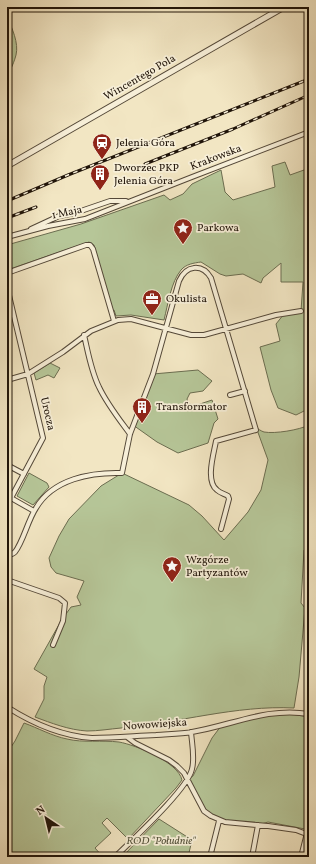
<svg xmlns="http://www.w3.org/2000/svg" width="316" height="864" viewBox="0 0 316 864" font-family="Vollkorn,serif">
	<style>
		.green { fill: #b6c698; stroke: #6b6d50 }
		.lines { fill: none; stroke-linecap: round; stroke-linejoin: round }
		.minor-casing { stroke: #544838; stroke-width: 6 }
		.tertiary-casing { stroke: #544838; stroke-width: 7 }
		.minor { stroke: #f7efd8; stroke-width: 4 }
		.tertiary { stroke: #f7efd8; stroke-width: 5 }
		.rail-casing { stroke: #201409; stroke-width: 3 }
		.rail { stroke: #f7efd8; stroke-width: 1.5; stroke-dasharray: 4.5; stroke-linecap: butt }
		.labels { text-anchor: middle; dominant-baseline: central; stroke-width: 3.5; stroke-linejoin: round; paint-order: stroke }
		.street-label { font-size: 11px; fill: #201409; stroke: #f7efd8 }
		.poi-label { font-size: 11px; fill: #201409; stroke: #f7efd8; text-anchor: start }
		.park-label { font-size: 11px; font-style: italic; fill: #54523b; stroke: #f7efd8 }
	</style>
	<rect width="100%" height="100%" fill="#f2e6c3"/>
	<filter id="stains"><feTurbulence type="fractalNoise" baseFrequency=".005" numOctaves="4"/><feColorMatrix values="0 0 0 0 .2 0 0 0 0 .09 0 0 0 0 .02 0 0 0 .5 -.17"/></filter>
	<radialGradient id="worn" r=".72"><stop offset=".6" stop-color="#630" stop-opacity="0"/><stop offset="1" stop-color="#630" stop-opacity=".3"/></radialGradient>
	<!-- green -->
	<path class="green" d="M 7,17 C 12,28 19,43 16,55 C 13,67 8,71 7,85 Z
		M 285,162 L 290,175 L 304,170 L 307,179 L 309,178 L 309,410 L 308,409 L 296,415 L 278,408 L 271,390 L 260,347 L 280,341 L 276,324 L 284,314 L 301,311 L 303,282 L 281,282 L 281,263 L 263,278 L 261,283 L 243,274 L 226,276 L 220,274 L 201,262 C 194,263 186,264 181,270 C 171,282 168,304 164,320 L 131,315 L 116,316 L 114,310 L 111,311 L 94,245 L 89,242 L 7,270 L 7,245 L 81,224 L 164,195 L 170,200 L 183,194 L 192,184 L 221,170 L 225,192 L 233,200 L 275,187 L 272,166 Z
		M 50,363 L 60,368 L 54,378 L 48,375 L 36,380 L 34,373 Z
		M 198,370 L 212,381 L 203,391 L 190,393 L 187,399 L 188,403 L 194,406 L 212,400 L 218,419 L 214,423 L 208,443 L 178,453 L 157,442 L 133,425 L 153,374 Z
		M 309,425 L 309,550 L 304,550 L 301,603 L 305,608 L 299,677 L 294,708 C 236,705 178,723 121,728 C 110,729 98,731 87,731 C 69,730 51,723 35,717 L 44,699 L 44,686 L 47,677 L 34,669 L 61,621 L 71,607 L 81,605 L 77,597 L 84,581 L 56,573 L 51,567 L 49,558 L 59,536 L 69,519 L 101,486 L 122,473 L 189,505 L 202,516 L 224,540 L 248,512 L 261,490 L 268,460 L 256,427 C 258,429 261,431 264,432 C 275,434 299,430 309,425 Z
		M 29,473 L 47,483 L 49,487 L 33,505 L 17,496 Z
		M 280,712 L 309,717 L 309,834 L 307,833 L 305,829 L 268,822 L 258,825 L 230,823 L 210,817 L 187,780 L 193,776 L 212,738 L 221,726 Z
		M 24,723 C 38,728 52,736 67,739 C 83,743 102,740 119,742 C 136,745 178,762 182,780 L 176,788 L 128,839 L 107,818 L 102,823 L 111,833 L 95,848 L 103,857 L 7,857 L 7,753 L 15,741 Z
		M 159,819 L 192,840 L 188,857 L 122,857 Z"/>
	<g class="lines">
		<defs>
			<path id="minor" d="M 31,229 L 59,216 L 75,213 L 110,201 L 126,201
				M 7,237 L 48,226 L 85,219 L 192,177 L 309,132
				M 7,273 L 86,245 L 90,245 L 93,249 L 114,321
				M 7,287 L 43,438 L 11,498
				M 84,335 C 88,352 91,371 99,387 C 107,404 119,419 130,434
				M 7,380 L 28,374 L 63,352 L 91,331 L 118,320 L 131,319 L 191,335 L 204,335 L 276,315 L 301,311
				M 230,395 L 245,391
				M 7,465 L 24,474
				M 11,498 L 34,511
				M 7,556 C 10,555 13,554 15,552 C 23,542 28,520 36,508 C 53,479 91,472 122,473 L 130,434 L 153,374 L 179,281 C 186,265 202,263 211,278 L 256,430 L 216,441 C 214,453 205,481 217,490 C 220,493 225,494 228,496 L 229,499 L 221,529
				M 7,580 L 59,598 L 65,603 L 63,621 L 53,645
				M 7,707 C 32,723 61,736 92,738 C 113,738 134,736 156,735 C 168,734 180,734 192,732 C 233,725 267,707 309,714
				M 127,737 L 135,743 L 169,760 L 177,766 L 184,773 L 204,811 L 211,816 L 225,822 L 268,826 L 296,830 L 309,835
				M 115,857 C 132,840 188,789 192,769 C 195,758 192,744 191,732
				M 210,857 L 219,821
				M 252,857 L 258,825
				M 301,857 L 307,833"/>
			<path id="tertiary" d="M 7,166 L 284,7"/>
		</defs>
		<!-- minor casing -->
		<use href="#minor" class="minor-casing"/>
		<!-- tertiary casing -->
		<use href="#tertiary" class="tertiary-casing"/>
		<!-- minor -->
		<use href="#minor" class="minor"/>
		<!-- tertiary -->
		<use href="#tertiary" class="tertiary"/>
		<defs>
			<path id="rail" d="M 145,164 L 233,129 L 309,95
				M 7,201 L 68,175 L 309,79
				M 7,218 L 36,207"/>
		</defs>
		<!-- rail casing -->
		<use href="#rail" class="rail-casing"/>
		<!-- rail -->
		<use href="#rail" class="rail"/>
	</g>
	<!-- icons -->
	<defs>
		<symbol id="station-pin" viewBox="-11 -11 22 30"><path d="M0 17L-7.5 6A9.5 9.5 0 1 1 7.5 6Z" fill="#8f2418" stroke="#f7efd8"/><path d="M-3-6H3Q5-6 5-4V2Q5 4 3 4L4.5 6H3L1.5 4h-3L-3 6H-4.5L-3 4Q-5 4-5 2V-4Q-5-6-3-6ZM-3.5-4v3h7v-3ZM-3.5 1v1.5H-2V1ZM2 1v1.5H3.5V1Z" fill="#fff"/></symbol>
		<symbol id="building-pin" viewBox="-11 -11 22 30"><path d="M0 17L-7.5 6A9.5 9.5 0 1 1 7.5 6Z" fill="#8f2418" stroke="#f7efd8"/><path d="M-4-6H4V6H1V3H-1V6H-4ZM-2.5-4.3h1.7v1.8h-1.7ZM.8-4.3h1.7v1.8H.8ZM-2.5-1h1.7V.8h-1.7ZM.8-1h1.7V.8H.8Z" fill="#fff"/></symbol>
		<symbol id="sight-pin" viewBox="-11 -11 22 30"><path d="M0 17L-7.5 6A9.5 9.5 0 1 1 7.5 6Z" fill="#8f2418" stroke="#f7efd8"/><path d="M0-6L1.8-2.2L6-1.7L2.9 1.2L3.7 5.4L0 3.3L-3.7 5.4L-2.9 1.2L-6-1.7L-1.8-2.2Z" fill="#fff"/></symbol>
		<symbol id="office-pin" viewBox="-11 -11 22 30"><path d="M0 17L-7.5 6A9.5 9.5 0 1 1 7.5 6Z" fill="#8f2418" stroke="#f7efd8"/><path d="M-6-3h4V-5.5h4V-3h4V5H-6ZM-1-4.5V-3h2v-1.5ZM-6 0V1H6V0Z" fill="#fff"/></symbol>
	</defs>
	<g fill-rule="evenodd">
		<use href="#station-pin" x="91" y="132" width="22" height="30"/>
		<use href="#building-pin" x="89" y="163" width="22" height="30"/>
		<use href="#sight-pin" x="172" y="217" width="22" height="30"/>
		<use href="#office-pin" x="141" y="288" width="22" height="30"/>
		<use href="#building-pin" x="131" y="396" width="22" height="30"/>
		<use href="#sight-pin" x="161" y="555" width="22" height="30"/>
	</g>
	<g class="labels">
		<!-- street labels -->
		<g class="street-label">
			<text transform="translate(140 78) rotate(-30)">Wincentego Pola</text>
			<text transform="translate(216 158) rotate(-21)">Krakowska</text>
			<text transform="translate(67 213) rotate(-12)">1 Maja</text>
			<text transform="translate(47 414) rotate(77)">Urocza</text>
			<text transform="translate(155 725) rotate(-4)">Nowowiejska</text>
		</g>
		<!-- poi labels -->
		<g class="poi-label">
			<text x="116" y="143">Jelenia Góra</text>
			<text x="114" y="168">Dworzec PKP<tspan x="114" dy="13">Jelenia Góra</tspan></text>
			<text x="197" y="228">Parkowa</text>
			<text x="166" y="299">Okulista</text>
			<text x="156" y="407">Transformator</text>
			<text x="186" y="560">Wzgórze<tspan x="186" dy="13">Partyzantów</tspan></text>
		</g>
		<!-- park labels -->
		<g class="park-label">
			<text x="161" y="841">ROD "Południe"</text>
		</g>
	</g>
	<!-- margin -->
	<rect width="316" height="864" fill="none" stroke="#f2e6c3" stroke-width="24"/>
	<rect x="8" y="8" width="300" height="848" fill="none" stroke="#201409" stroke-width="2"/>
	<rect x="12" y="12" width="292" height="840" fill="none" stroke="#201409"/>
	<!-- north arrow -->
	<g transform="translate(46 818) rotate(325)" stroke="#f7efd8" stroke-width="3" paint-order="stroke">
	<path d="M0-3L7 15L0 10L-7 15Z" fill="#201409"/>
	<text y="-6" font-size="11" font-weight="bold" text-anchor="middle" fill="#201409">N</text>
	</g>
	<rect width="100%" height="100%" filter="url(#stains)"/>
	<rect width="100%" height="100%" fill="url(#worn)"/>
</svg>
